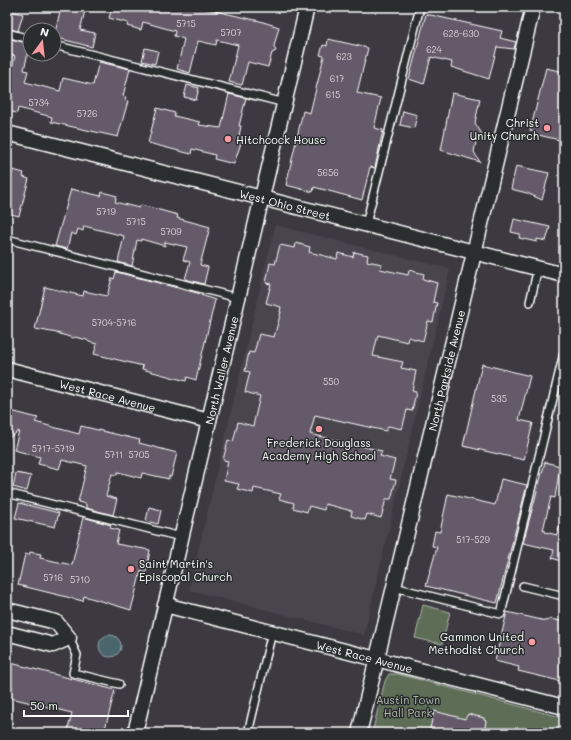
<svg xmlns="http://www.w3.org/2000/svg" width="571" height="740" viewBox="0 0 571 740" font-family="Mali,sans-serif">
	<style>
		.built { fill: #48444d }
		.green { fill: #5d6d56; stroke: #aeb6aa }
		.water { fill: #49666d; stroke: #92a3a7 }
		.building { fill: #655a6a; stroke: #fff }
		.lines { fill: none; stroke-linecap: round; stroke-linejoin: round }
		.service-casing { stroke: #fff; stroke-width: 10 }
		.minor-casing { stroke: #fff; stroke-width: 17 }
		.service { stroke: #2a2d2e; stroke-width: 7 }
		.minor { stroke: #2a2d2e; stroke-width: 14 }
		.poi-dot { fill: #ff9aa2; stroke: #2a2d2e; stroke-width: 1.5 }
		.labels { text-anchor: middle; dominant-baseline: central; stroke-width: 3; stroke-linejoin: round; paint-order: stroke }
		.number-label { font-size: 9px; fill: #d8d6da }
		.poi-label { font-size: 11px; fill: #fff; stroke: #2a2d2e; text-anchor: end }
		.street-label { font-size: 11px; fill: #fff; stroke: #2a2d2e }
		.park-label { font-size: 11px; fill: #aeb6aa; stroke: #2a2d2e }
	</style>
	<rect width="100%" height="100%" fill="#3c3a40"/>
	<filter id="ink" filterUnits="userSpaceOnUse"><feTurbulence type="fractalNoise" baseFrequency=".025" numOctaves="2"/><feDisplacementMap in="SourceGraphic" scale="8" xChannelSelector="R" yChannelSelector="G"/><feConvolveMatrix kernelMatrix="1 2 1 2 8 2 1 2 1" color-interpolation-filters="sRGB"/></filter>
	<g filter="url(#ink)">
		<!-- built -->
		<path class="built" d="M 275,225 L 450,269 L 364,635 L 189,590 Z"/>
		<!-- green -->
		<path class="green" d="M 423,605 L 450,612 L 442,644 L 415,638 Z
			M 389,674 L 398,674 L 564,718 L 564,733 L 372,733 L 385,681 Z"/>
		<!-- water -->
		<path class="water" d="M99 646a11 11 0 1 1 22 0a11 11 0 1 1-22 0Z"/>
		<!-- building -->
		<path class="building" d="M 61,7 L 86,7 L 80,30 L 95,33 L 92,47 L 54,37 Z
			M 112,7 L 197,7 L 260,21 L 279,27 L 274,46 L 276,51 L 272,53 L 268,67 L 248,62 L 242,85 L 229,82 L 238,45 L 217,40 L 216,45 L 198,41 L 190,73 L 177,69 L 184,39 L 174,36 L 175,31 L 143,22 L 141,30 L 127,26 L 128,23 L 109,18 Z
			M 7,10 L 23,14 L 18,31 L 7,28 Z
			M 426,14 L 502,31 L 500,38 L 516,42 L 514,49 L 497,47 L 489,79 L 451,67 L 452,62 L 431,57 L 424,84 L 409,79 Z
			M 7,38 L 30,44 L 24,70 L 28,71 L 25,82 L 60,91 L 63,78 L 93,85 L 99,62 L 130,69 L 123,96 L 126,97 L 125,100 L 128,101 L 118,137 L 51,122 L 52,117 L 18,108 L 17,113 L 7,111 L 7,87 L 15,56 L 12,55 L 11,59 L 7,58 Z
			M 328,39 L 368,48 L 357,93 L 381,98 L 374,128 L 383,130 L 375,168 L 370,167 L 362,200 L 314,187 L 313,192 L 286,185 L 303,111 L 310,113 L 324,56 L 320,55 L 323,45 L 327,46 Z
			M 145,48 L 158,51 L 155,64 L 142,61 Z
			M 546,68 L 564,72 L 564,141 L 534,134 L 535,132 L 530,131 Z
			M 187,85 L 199,88 L 196,100 L 184,97 Z
			M 452,93 L 480,99 L 475,123 L 482,134 L 477,137 L 474,152 L 480,162 L 441,150 Z
			M 229,94 L 246,98 L 239,126 L 241,126 L 239,136 L 243,137 L 234,164 L 214,159 L 215,155 L 192,149 L 191,154 L 148,143 L 157,108 L 175,113 L 174,116 L 200,122 L 199,125 L 221,128 Z
			M 403,111 L 417,115 L 414,128 L 400,125 Z
			M 516,166 L 549,173 L 542,200 L 527,193 L 511,189 Z
			M 13,170 L 24,173 L 23,177 L 29,179 L 19,216 L 7,213 L 7,192 Z
			M 71,189 L 101,196 L 102,192 L 117,196 L 115,202 L 139,208 L 141,205 L 178,215 L 177,218 L 210,227 L 200,265 L 208,267 L 204,284 L 185,279 L 190,262 L 183,260 L 187,247 L 165,242 L 165,246 L 141,239 L 141,241 L 137,240 L 132,266 L 118,262 L 124,236 L 84,226 L 83,231 L 78,229 L 76,235 L 71,233 L 67,249 L 55,246 Z
			M 514,219 L 550,227 L 546,241 L 537,239 L 537,242 L 519,238 L 520,234 L 511,232 Z
			M 296,243 L 310,247 L 309,252 L 337,259 L 338,253 L 353,257 L 354,252 L 368,255 L 367,261 L 382,264 L 380,269 L 408,275 L 409,270 L 424,274 L 423,279 L 437,283 L 433,302 L 437,303 L 433,322 L 428,321 L 423,341 L 408,337 L 407,342 L 378,335 L 373,356 L 403,362 L 401,368 L 416,371 L 412,391 L 416,392 L 412,411 L 407,410 L 402,429 L 388,426 L 386,431 L 315,415 L 310,434 L 382,451 L 380,456 L 395,460 L 390,479 L 396,480 L 391,499 L 386,499 L 381,518 L 367,514 L 365,520 L 351,516 L 352,511 L 325,504 L 324,510 L 309,506 L 307,512 L 293,508 L 294,503 L 279,499 L 281,494 L 254,488 L 253,493 L 237,489 L 239,484 L 224,481 L 228,461 L 223,460 L 228,440 L 233,442 L 238,422 L 253,426 L 260,396 L 245,392 L 250,372 L 245,371 L 249,352 L 254,353 L 259,334 L 274,337 L 281,312 L 280,312 L 281,307 L 266,303 L 271,284 L 266,283 L 270,263 L 275,264 L 280,245 L 295,248 Z
			M 116,272 L 201,294 L 201,295 L 215,300 L 196,380 L 187,377 L 186,381 L 142,369 L 143,366 L 94,354 L 97,344 L 89,342 L 87,340 L 75,337 L 73,338 L 57,333 L 35,329 L 45,287 L 83,296 L 84,291 L 107,296 L 112,278 L 114,279 Z
			M 482,364 L 530,376 L 519,420 L 533,423 L 524,460 L 463,446 Z
			M 7,410 L 38,418 L 35,422 L 53,427 L 79,434 L 81,426 L 140,440 L 139,443 L 177,453 L 171,477 L 169,476 L 169,479 L 142,473 L 141,478 L 118,472 L 117,475 L 112,474 L 106,496 L 117,499 L 113,515 L 86,508 L 86,504 L 78,502 L 87,466 L 62,460 L 59,469 L 38,464 L 40,457 L 14,450 L 19,431 L 7,439 Z
			M 545,462 L 560,466 L 555,498 L 551,497 L 543,530 L 545,530 L 545,532 L 557,535 L 560,525 L 564,525 L 564,562 L 552,558 L 554,550 L 523,543 Z
			M 16,473 L 31,476 L 27,491 L 13,487 Z
			M 501,479 L 527,485 L 497,603 L 426,586 L 437,547 L 432,546 L 435,531 L 440,532 L 448,494 L 495,505 Z
			M 19,503 L 59,513 L 55,527 L 15,518 Z
			M 149,507 L 161,510 L 158,524 L 146,521 Z
			M 83,517 L 111,525 L 110,528 L 119,530 L 116,544 L 150,550 L 146,573 L 141,571 L 131,610 L 84,596 L 83,601 L 18,585 L 25,554 L 29,555 L 30,552 L 41,554 L 40,558 L 72,565 Z
			M 507,612 L 546,621 L 551,619 L 564,622 L 564,682 L 518,671 L 519,667 L 495,661 Z
			M 7,662 L 115,690 L 104,733 L 67,733 L 72,713 L 7,697 Z
			M 434,711 L 465,719 L 468,714 L 484,718 L 484,720 L 486,721 L 484,733 L 429,733 Z"/>
		<g class="lines">
			<defs>
				<path id="service" d="M 7,33 L 30,39
					M 54,45 L 285,103
					M 366,224 L 420,7
					M 7,239 L 238,298
					M 530,302 L 538,268
					M 7,493 L 181,537
					M 523,586 L 564,596
					M 394,587 L 501,614 L 564,353
					M 69,638 L 77,655 L 73,673 L 119,684
					M 248,733 L 272,632"/>
				<g id="minor">
					<path id="s1" d="M 7,133 L 564,275"/>
					<path id="s2" d="M 7,369 L 209,421"/>
					<path id="s3" d="M 165,605 L 564,707"/>
					<path d="M 7,610 L 56,622 L 69,638 L 53,645 L 7,633"/>
					<path id="s4" d="M 135,733 L 307,7"/>
					<path id="s5" d="M 359,733 L 533,7"/>
				</g>
			</defs>
			<!-- service casing -->
			<use href="#service" class="service-casing"/>
			<!-- minor casing -->
			<use href="#minor" class="minor-casing"/>
			<!-- service -->
			<use href="#service" class="service"/>
			<!-- minor -->
			<use href="#minor" class="minor"/>
		</g>
	</g>
	<!-- markers -->
	<g class="poi-dot">
		<circle cx="547" cy="128" r="4"/>
		<circle cx="228" cy="139" r="4"/>
		<circle cx="319" cy="429" r="4"/>
		<circle cx="131" cy="569" r="4"/>
		<circle cx="532" cy="642" r="4"/>
	</g>
	<g class="labels">
		<!-- number labels -->
		<g class="number-label">
			<text x="186" y="23">5715</text>
			<text x="231" y="32">5707</text>
			<text x="461" y="33">628-630</text>
			<text x="434" y="49">624</text>
			<text x="344" y="56">623</text>
			<text x="337" y="78">617</text>
			<text x="333" y="94">615</text>
			<text x="39" y="102">5734</text>
			<text x="87" y="113">5726</text>
			<text x="328" y="172">5656</text>
			<text x="106" y="211">5719</text>
			<text x="136" y="221">5715</text>
			<text x="171" y="231">5709</text>
			<text x="114" y="322">5704-5716</text>
			<text x="331" y="381">550</text>
			<text x="499" y="398">535</text>
			<text x="53" y="448">5717-5719</text>
			<text x="114" y="454">5711</text>
			<text x="139" y="454">5705</text>
			<text x="473" y="539">517-529</text>
			<text x="53" y="577">5716</text>
			<text x="80" y="579">5710</text>
		</g>
		<!-- poi labels -->
		<g class="poi-label">
			<text x="539" y="122">Christ<tspan x="539" dy="13">Unity Church</tspan></text>
			<text x="236" y="139" text-anchor="start">Hitchcock House</text>
			<text x="319" y="442" text-anchor="middle">Frederick Douglass<tspan x="319" dy="13">Academy High School</tspan></text>
			<text x="139" y="563" text-anchor="start">Saint Martin's<tspan x="139" dy="13">Episcopal Church</tspan></text>
			<text x="524" y="636">Gammon United<tspan x="524" dy="13">Methodist Church</tspan></text>
		</g>
		<!-- street labels -->
		<g class="street-label">
			<text stroke="none"><textPath href="#s1" startOffset="287">West Ohio Street</textPath></text>
			<text stroke="none"><textPath href="#s4" startOffset="373">North Waller Avenue</textPath></text>
			<text stroke="none"><textPath href="#s5" startOffset="373">North Parkside Avenue</textPath></text>
			<text stroke="none"><textPath href="#s2" startOffset="104">West Race Avenue</textPath></text>
			<text stroke="none"><textPath href="#s3" startOffset="206">West Race Avenue</textPath></text>
		</g>
		<!-- park labels -->
		<g class="park-label">
			<text x="408" y="699">Austin Town<tspan x="408" dy="13">Hall Park</tspan></text>
		</g>
	</g>
	<!-- margin -->
	<rect width="571" height="740" fill="none" stroke="#2a2d2e" stroke-width="24"/>
	<rect x="12" y="12" width="547" height="716" fill="none" stroke="#fff" stroke-width="1.5" filter="url(#ink)"/>
	<!-- north arrow -->
	<g transform="translate(42 42) rotate(15)"><circle r="19" fill="#2a2d2e" stroke="#7f8182"/>
	<path d="M0-3L7 15L0 10L-7 15Z" fill="#ff9aa2"/>
	<text y="-6" font-size="11" font-weight="bold" text-anchor="middle" fill="#ffffff">N</text>
	</g>
	<!-- scale -->
	<path d="M24 710v6h104v-6" fill="none" stroke="#ffffff" stroke-width="2"/>
	<text x="30" y="710" font-size="12" fill="#ffffff" stroke="#2a2d2e" stroke-width="3" paint-order="stroke">50 m</text>
</svg>
